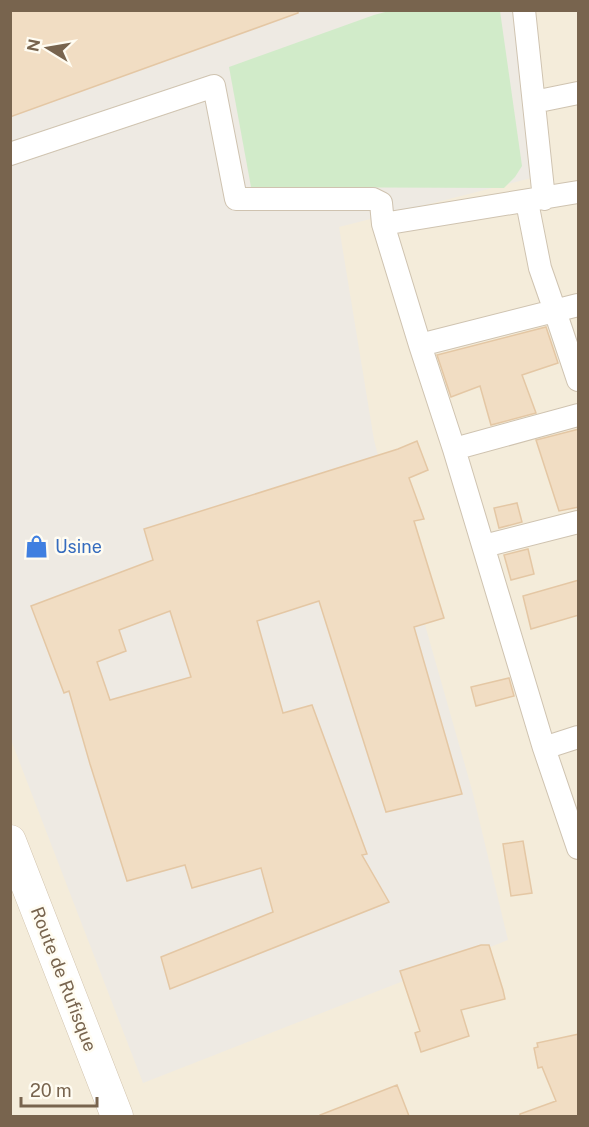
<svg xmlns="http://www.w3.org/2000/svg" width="589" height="1127" viewBox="0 0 589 1127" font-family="'Public Sans',sans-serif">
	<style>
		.residential { fill: #f4ecda }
		.industrial { fill: #eeeae3 }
		.green { fill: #d1ebc9 }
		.building { fill: #f1ddc3; stroke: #e4c7a4; stroke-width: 1.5; fill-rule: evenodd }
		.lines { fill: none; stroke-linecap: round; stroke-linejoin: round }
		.minor-casing { stroke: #cfc3b0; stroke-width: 24 }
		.secondary-casing { stroke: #d2c4ae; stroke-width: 33 }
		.minor { stroke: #fff; stroke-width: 22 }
		.secondary { stroke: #fff; stroke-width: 32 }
		.labels { text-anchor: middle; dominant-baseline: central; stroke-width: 5; stroke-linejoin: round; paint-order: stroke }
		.shop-label { font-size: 18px; fill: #366cbe; stroke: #fffcf2; text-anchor: start }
		.street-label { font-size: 18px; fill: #78644e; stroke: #fffcf2 }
	</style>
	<rect width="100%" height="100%" fill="#fcf8eb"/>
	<!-- residential -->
	<path class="residential" d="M 11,11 L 578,11 L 578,1116 L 11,1116 Z"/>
	<!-- industrial -->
	<path class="industrial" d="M 11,11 L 523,11 L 543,175 L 339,227 L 374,440 L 394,516 L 472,790 L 508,940 L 143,1083 L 11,740 Z"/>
	<!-- green -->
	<path class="green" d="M 389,11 L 500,11 L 522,166 L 515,177 L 504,188 L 251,187 L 229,67 L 374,15 Z"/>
	<!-- building -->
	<path class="building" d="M 10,10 L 298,10 L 298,13 L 10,117 Z
		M 546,327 L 558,363 L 522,375 L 536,413 L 491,425 L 480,386 L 451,397 L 437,355 Z
		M 579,429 L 579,507 L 559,511 L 536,440 Z
		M 417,441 L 428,470 L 409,478 L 424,519 L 414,521 L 444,618 L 414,627 L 462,794 L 386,812 L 319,601 L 257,621 L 283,713 L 312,705 L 367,854 L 362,855 L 389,902 L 170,989 L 161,957 L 273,912 L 261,868 L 192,888 L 185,865 L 127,881 L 90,764 L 69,691 L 64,693 L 31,606 L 153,560 L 144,529 L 398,449 ZM 170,611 L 191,677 L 110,700 L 97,662 L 126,651 L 119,630 Z
		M 517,503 L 522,522 L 499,528 L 494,508 Z
		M 528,549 L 534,574 L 511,580 L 504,555 Z
		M 579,580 L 579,615 L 531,629 L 523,596 Z
		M 509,678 L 514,696 L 476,706 L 471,687 Z
		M 523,841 L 532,893 L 511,896 L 503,844 Z
		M 481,945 L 489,945 L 503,990 L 505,999 L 461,1010 L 469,1036 L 421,1052 L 415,1033 L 420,1031 L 400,971 Z
		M 579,1034 L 579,1116 L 520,1116 L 520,1114 L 556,1101 L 542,1067 L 538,1068 L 534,1048 L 538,1047 L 537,1043 Z
		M 397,1085 L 409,1116 L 320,1116 L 320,1115 Z"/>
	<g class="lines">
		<defs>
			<path id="minor" d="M 524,10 L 544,199
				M 534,102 L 578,93
				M 10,154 L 214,86 L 236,199 L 373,199 L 381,203 L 383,224 L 420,345 L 454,449 L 544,748 L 578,848
				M 527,202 L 540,268 L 555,311 L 578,380
				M 383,224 L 578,192
				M 420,345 L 578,305
				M 454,449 L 578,415
				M 484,546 L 578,522
				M 544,748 L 578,737"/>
			<path id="secondary" d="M 10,841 L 117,1116"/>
		</defs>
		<!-- minor casing -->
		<use href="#minor" class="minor-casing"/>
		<!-- secondary casing -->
		<use href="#secondary" class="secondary-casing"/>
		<!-- minor -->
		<use href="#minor" class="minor"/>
		<!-- secondary -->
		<use href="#secondary" class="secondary"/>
	</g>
	<!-- icons -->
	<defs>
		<symbol id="shop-bare" viewBox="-9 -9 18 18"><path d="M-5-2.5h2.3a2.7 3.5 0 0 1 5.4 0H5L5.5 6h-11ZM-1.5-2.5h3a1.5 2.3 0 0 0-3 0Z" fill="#3f7fe0" stroke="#fffcf2" stroke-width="2.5" paint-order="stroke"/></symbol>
	</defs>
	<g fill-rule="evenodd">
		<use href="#shop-bare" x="20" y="530" width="33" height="33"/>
	</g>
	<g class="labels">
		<!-- shop labels -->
		<g class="shop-label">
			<text x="55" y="546">Usine</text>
		</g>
		<!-- street labels -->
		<g class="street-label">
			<text transform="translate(64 979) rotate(69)">Route de Rufisque</text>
		</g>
	</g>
	<!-- border -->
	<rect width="589" height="1127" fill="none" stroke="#78644e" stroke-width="24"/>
	<!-- north arrow -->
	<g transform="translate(48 48) rotate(281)" stroke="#fffcf2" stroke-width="4.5" paint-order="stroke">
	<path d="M0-4.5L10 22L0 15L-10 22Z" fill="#78644e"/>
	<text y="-9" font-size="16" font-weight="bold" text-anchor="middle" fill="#78644e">N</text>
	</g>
	<!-- scale -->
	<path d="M21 1097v9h76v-9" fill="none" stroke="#78644e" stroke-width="3"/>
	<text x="30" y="1097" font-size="18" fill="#78644e" stroke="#fffcf2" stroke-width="4.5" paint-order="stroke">20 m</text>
</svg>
